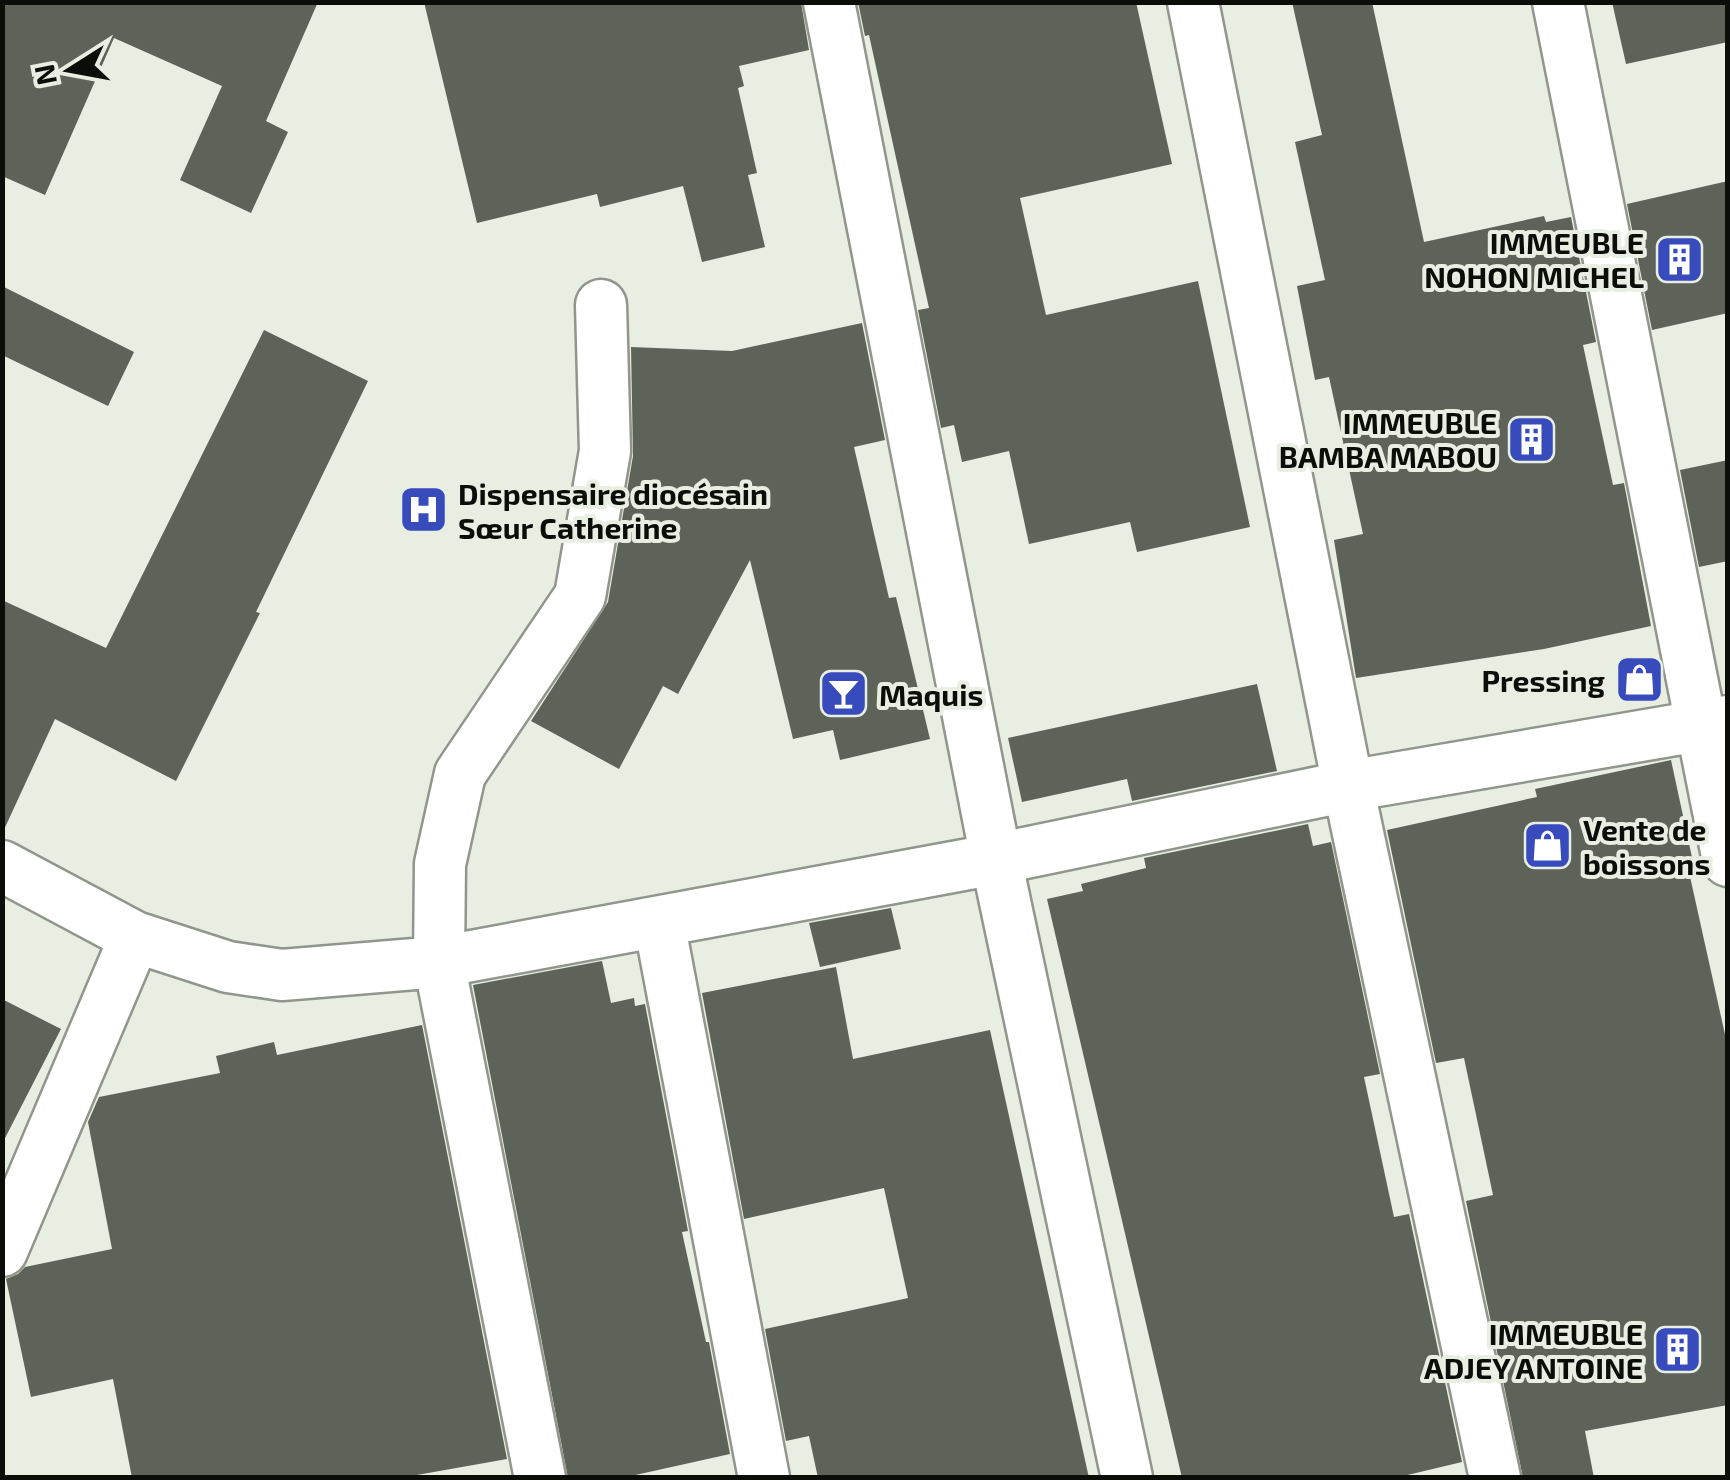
<svg xmlns="http://www.w3.org/2000/svg" width="1730" height="1480" viewBox="0 0 1730 1480" font-family="'Exo 2',sans-serif">
	<style>
		.building { fill: #5e6359 }
		.lines { fill: none; stroke-linecap: round; stroke-linejoin: round }
		.street-casing { stroke: #90968b; stroke-width: 55 }
		.street { stroke: #fff; stroke-width: 50 }
		.labels { text-anchor: middle; dominant-baseline: central; stroke-width: 8; stroke-linejoin: round; paint-order: stroke }
		.poi-label { font-size: 30px; font-weight: bold; fill: #0b0d09; stroke: #e8eee2; text-anchor: end }
	</style>
	<rect width="100%" height="100%" fill="#e8eee2"/>
	<!-- building -->
	<path class="building" d="M 2,2 L 318,2 L 266,121 L 288,132 L 251,213 L 180,180 L 222,86 L 114,38 L 45,195 L 2,176 Z
		M 424,2 L 801,2 L 809,50 L 739,66 L 744,86 L 738,88 L 757,173 L 748,175 L 765,247 L 702,262 L 683,186 L 600,207 L 597,194 L 477,223 Z
		M 858,2 L 1136,2 L 1172,164 L 1020,198 L 1046,315 L 1198,281 L 1250,527 L 1137,552 L 1130,522 L 1029,544 L 1009,451 L 962,462 L 954,425 L 941,428 L 918,310 L 929,308 L 869,35 L 865,36 Z
		M 1292,2 L 1372,2 L 1424,242 L 1544,216 L 1546,222 L 1571,217 L 1596,342 L 1583,345 L 1613,485 L 1624,483 L 1651,626 L 1544,649 L 1356,678 L 1334,540 L 1363,534 L 1329,377 L 1315,380 L 1297,286 L 1325,280 L 1295,142 L 1322,135 Z
		M 1612,2 L 1728,2 L 1728,42 L 1626,64 Z
		M 1728,181 L 1728,313 L 1652,330 L 1627,204 Z
		M 2,286 L 134,352 L 108,406 L 2,355 Z
		M 862,323 L 885,440 L 854,447 L 889,598 L 896,597 L 930,739 L 840,760 L 833,730 L 793,739 L 750,560 L 678,694 L 663,686 L 619,769 L 531,721 L 608,602 L 633,456 L 631,347 L 732,351 Z
		M 264,330 L 368,381 L 256,612 L 260,613 L 176,781 L 55,719 L 2,834 L 2,600 L 106,648 Z
		M 1728,460 L 1728,561 L 1699,567 L 1680,470 Z
		M 1257,684 L 1277,771 L 1132,801 L 1127,779 L 1022,802 L 1008,738 Z
		M 1671,760 L 1693,862 L 1687,863 L 1728,1048 L 1728,1405 L 1585,1431 L 1594,1478 L 1523,1478 L 1466,1201 L 1493,1195 L 1464,1058 L 1436,1063 L 1387,830 L 1537,797 L 1535,789 Z
		M 1308,824 L 1313,846 L 1331,842 L 1380,1074 L 1364,1077 L 1394,1217 L 1409,1214 L 1462,1462 L 1395,1478 L 1182,1478 L 1047,899 L 1083,891 L 1081,884 L 1146,868 L 1144,858 Z
		M 891,908 L 901,949 L 820,967 L 809,923 Z
		M 602,961 L 611,1003 L 634,998 L 635,1006 L 645,1004 L 688,1231 L 682,1232 L 706,1342 L 709,1342 L 730,1454 L 622,1478 L 568,1478 L 473,985 Z
		M 836,967 L 853,1059 L 990,1030 L 1089,1478 L 818,1478 L 809,1436 L 786,1441 L 765,1329 L 908,1298 L 884,1188 L 744,1219 L 702,993 Z
		M 2,999 L 61,1029 L 2,1144 Z
		M 422,1025 L 507,1459 L 400,1478 L 132,1478 L 113,1379 L 31,1397 L 6,1279 L 18,1274 L 25,1267 L 112,1249 L 88,1122 L 99,1097 L 220,1073 L 216,1056 L 274,1042 L 277,1055 Z"/>
	<g class="lines">
		<defs>
			<path id="street" d="M 829,2 L 996,859 L 1127,1478
				M 1193,2 L 1348,786 L 1495,1478
				M 1558,2 L 1728,861
				M 2,866 L 135,937 L 228,967 L 282,975 L 439,962 L 996,859 L 1348,786 L 1728,721
				M 659,922 L 764,1478
				M 2,1251 L 135,937
				M 540,1478 L 439,962 L 440,864 L 460,774 L 580,596 L 605,451 L 601,305"/>
		</defs>
		<!-- street casing -->
		<use href="#street" class="street-casing"/>
		<!-- street -->
		<use href="#street" class="street"/>
	</g>
	<!-- icons -->
	<defs>
		<symbol id="building-square" viewBox="-11 -11 22 22"><rect x="-9" y="-9" width="18" height="18" rx="4" fill="#374bbd" stroke="#e8eee2"/><path d="M-4-6H4V6H1V3H-1V6H-4ZM-2.5-4.3h1.7v1.8h-1.7ZM.8-4.3h1.7v1.8H.8ZM-2.5-1h1.7V.8h-1.7ZM.8-1h1.7V.8H.8Z" fill="#fff"/></symbol>
		<symbol id="hospital-square" viewBox="-11 -11 22 22"><rect x="-9" y="-9" width="18" height="18" rx="4" fill="#374bbd" stroke="#e8eee2"/><path d="M-5-5h3v3.5h4V-5h3V5h-3V1.5h-4V5h-3Z" fill="#fff"/></symbol>
		<symbol id="shop-square" viewBox="-11 -11 22 22"><rect x="-9" y="-9" width="18" height="18" rx="4" fill="#374bbd" stroke="#e8eee2"/><path d="M-5-2.5h2.3a2.7 3.5 0 0 1 5.4 0H5L5.5 6h-11ZM-1.5-2.5h3a1.5 2.3 0 0 0-3 0Z" fill="#fff"/></symbol>
		<symbol id="bar-square" viewBox="-11 -11 22 22"><rect x="-9" y="-9" width="18" height="18" rx="4" fill="#374bbd" stroke="#e8eee2"/><path d="M-6-5H6L.8 .8V4.5H3.5V6h-7V4.5H-.8V.8Z" fill="#fff"/></symbol>
	</defs>
	<g fill-rule="evenodd">
		<use href="#building-square" x="1652" y="232" width="55" height="55"/>
		<use href="#building-square" x="1504" y="412" width="55" height="55"/>
		<use href="#hospital-square" x="396" y="482" width="55" height="55"/>
		<use href="#shop-square" x="1612" y="652" width="55" height="55"/>
		<use href="#bar-square" x="816" y="666" width="55" height="55"/>
		<use href="#shop-square" x="1520" y="818" width="55" height="55"/>
		<use href="#building-square" x="1650" y="1322" width="55" height="55"/>
	</g>
	<g class="labels">
		<!-- poi labels -->
		<g class="poi-label">
			<text x="1644" y="242">IMMEUBLE<tspan x="1644" dy="34">NOHON MICHEL</tspan></text>
			<text x="1497" y="422">IMMEUBLE<tspan x="1497" dy="34">BAMBA MABOU</tspan></text>
			<text x="458" y="493" text-anchor="start">Dispensaire diocésain<tspan x="458" dy="34">Sœur Catherine</tspan></text>
			<text x="1605" y="680">Pressing</text>
			<text x="879" y="694" text-anchor="start">Maquis</text>
			<text x="1583" y="829" text-anchor="start">Vente de<tspan x="1583" dy="34">boissons</tspan></text>
			<text x="1643" y="1333">IMMEUBLE<tspan x="1643" dy="34">ADJEY ANTOINE</tspan></text>
		</g>
	</g>
	<!-- border -->
	<rect width="1730" height="1480" fill="none" stroke="#0b0d09" stroke-width="10"/>
	<!-- north arrow -->
	<g transform="translate(70 70) rotate(259)" stroke="#e8eee2" stroke-width="8" paint-order="stroke">
	<path d="M0-8L18 38L0 25L-18 38Z" fill="#0b0d09"/>
	<text y="-15" font-size="28" font-weight="bold" text-anchor="middle" fill="#0b0d09">N</text>
	</g>
</svg>
